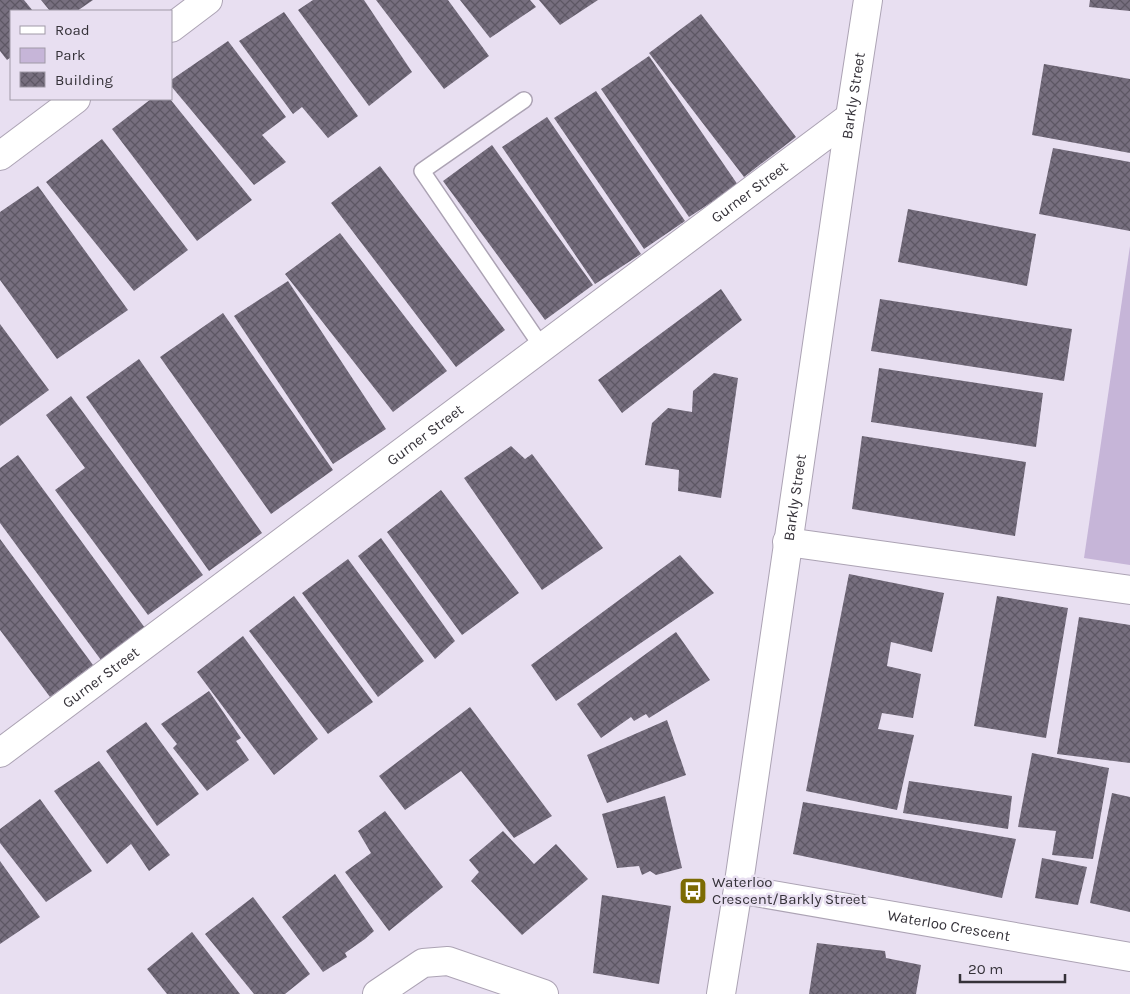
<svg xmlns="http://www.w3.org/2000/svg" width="1130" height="994" viewBox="0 0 1130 994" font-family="Karla,sans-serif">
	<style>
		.park { fill: #c6b5d8 }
		.building { fill: url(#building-cross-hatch) }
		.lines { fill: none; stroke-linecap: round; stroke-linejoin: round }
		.service-casing { stroke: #aca3b4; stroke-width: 18 }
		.minor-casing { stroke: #aca3b4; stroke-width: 30 }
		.secondary-casing { stroke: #aca3b4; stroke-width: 30 }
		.service { stroke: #fff; stroke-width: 15 }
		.minor { stroke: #fff; stroke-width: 28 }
		.secondary { stroke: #fff; stroke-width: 28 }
		.labels { text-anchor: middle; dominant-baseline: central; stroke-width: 5; stroke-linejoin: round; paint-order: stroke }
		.street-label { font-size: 15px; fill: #353239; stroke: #e8dff1 }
		.poi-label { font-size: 15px; fill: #353239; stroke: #e8dff1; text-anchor: start }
	</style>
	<defs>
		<pattern id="building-cross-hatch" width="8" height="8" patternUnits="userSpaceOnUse" patternTransform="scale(1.25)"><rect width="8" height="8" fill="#776f7f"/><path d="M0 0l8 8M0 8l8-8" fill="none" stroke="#5d5764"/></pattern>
	</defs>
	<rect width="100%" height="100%" fill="#e8dff1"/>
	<!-- park -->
	<path class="park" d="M 1130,246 L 1130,565 L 1084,558 Z"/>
	<!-- building -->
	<path class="building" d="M 0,0 L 24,0 L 33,11 L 11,11 L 11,57 L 7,60 L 0,51 Z
		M 41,0 L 93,0 L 77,11 L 50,11 Z
		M 313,0 L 364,0 L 412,72 L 369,106 L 298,10 Z
		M 376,0 L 448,0 L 489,56 L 444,89 Z
		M 460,0 L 530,0 L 536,7 L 490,38 Z
		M 539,0 L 598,0 L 560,25 Z
		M 1090,0 L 1130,0 L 1130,11 L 1089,7 Z
		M 284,12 L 358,116 L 328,138 L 302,107 L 293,114 L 239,41 Z
		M 701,14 L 796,137 L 744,177 L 649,53 Z
		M 228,41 L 286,117 L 262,135 L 286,162 L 254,185 L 171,86 L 171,80 Z
		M 649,56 L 738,185 L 689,217 L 601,89 Z
		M 1044,64 L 1130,79 L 1130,153 L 1032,135 Z
		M 596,91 L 685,221 L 644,249 L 554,118 Z
		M 151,99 L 170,99 L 252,200 L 197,241 L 112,129 Z
		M 547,117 L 641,254 L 595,284 L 502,147 Z
		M 102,139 L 188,250 L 134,291 L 46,182 Z
		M 492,145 L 593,285 L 545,320 L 443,181 Z
		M 1053,148 L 1130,162 L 1130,231 L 1039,214 Z
		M 380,166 L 505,330 L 456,367 L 331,203 Z
		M 38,186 L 128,310 L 57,359 L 0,280 L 0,212 Z
		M 908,209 L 1036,234 L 1027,286 L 898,262 Z
		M 340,233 L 447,371 L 393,412 L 285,274 Z
		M 288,281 L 386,429 L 333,464 L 234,316 Z
		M 721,289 L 742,320 L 622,413 L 598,380 Z
		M 880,299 L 1072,329 L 1064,381 L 871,351 Z
		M 223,313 L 333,470 L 271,514 L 160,357 Z
		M 0,324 L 49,390 L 0,426 Z
		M 139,359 L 262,533 L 209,571 L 86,397 Z
		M 879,368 L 1043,393 L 1036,447 L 871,422 Z
		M 714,373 L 738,378 L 721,498 L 678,491 L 679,470 L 645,465 L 652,423 L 668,408 L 692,412 L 693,391 Z
		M 71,396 L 203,575 L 148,615 L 55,490 L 85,468 L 46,415 Z
		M 862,436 L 1026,462 L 1015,536 L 852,509 Z
		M 511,446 L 525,459 L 532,454 L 603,548 L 542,590 L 464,478 Z
		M 18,455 L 145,628 L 101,660 L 0,523 L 0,468 Z
		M 441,490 L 519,593 L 462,635 L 387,532 Z
		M 381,538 L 455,641 L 435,659 L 358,556 Z
		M 0,539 L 93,665 L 50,697 L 0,630 Z
		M 680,555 L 714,593 L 556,701 L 531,665 Z
		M 348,559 L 424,661 L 378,697 L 302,593 Z
		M 849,574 L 944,593 L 932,652 L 891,642 L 887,666 L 921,674 L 913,718 L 882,713 L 878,729 L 914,735 L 897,810 L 806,791 Z
		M 294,596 L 373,702 L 328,734 L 249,631 Z
		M 997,596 L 1068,608 L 1046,738 L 974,726 Z
		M 1079,617 L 1130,625 L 1130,763 L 1057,754 Z
		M 676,632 L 710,680 L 649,718 L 646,714 L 634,721 L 631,717 L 601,738 L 577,704 Z
		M 243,636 L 318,739 L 274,775 L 197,672 Z
		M 209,691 L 241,738 L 236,741 L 249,760 L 207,791 L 173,748 L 177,744 L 161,724 Z
		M 470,707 L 552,816 L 514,838 L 461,771 L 405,810 L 379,776 Z
		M 667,720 L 686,775 L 607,803 L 587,755 Z
		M 146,722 L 199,794 L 157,826 L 106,751 Z
		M 1032,753 L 1109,768 L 1093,859 L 1052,855 L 1056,831 L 1018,827 Z
		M 99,761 L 170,855 L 149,871 L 131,844 L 107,864 L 54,791 Z
		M 909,781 L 1012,796 L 1008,829 L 903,813 Z
		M 1112,793 L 1130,797 L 1130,912 L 1090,903 Z
		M 665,796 L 682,868 L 656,875 L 650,871 L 642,875 L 639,866 L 617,868 L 602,814 Z
		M 40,799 L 92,871 L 46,902 L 0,843 L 0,829 Z
		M 803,802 L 1016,839 L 1002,898 L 793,854 Z
		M 385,811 L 443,887 L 389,931 L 345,872 L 371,853 L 358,831 Z
		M 503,831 L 534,864 L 556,844 L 588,879 L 522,935 L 471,881 L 479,872 L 469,860 Z
		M 1042,858 L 1087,867 L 1078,905 L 1035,898 Z
		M 0,861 L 40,917 L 0,944 Z
		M 335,874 L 374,931 L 365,939 L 345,953 L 347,957 L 323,972 L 282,917 Z
		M 602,895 L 671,906 L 659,984 L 593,973 Z
		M 253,897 L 310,974 L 285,994 L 254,994 L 205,934 Z
		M 192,932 L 240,994 L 167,994 L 147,969 Z
		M 817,943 L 885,951 L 886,958 L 921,965 L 916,994 L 809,994 Z"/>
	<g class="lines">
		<defs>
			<path id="service" d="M 524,100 L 422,171 L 542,347"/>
			<g id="minor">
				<path d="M 171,28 L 208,0"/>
				<path d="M 0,156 L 76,99"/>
				<path d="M 787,542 L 1130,590"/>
				<path id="s1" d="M 0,753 L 850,117"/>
				<path id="s2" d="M 738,889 L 1130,957"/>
				<path d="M 377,994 L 423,963 L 448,961 L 544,994"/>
			</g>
			<g id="secondary">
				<path id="s3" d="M 721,994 L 738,889 L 850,117 L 868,0"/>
			</g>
		</defs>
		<!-- service casing -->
		<use href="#service" class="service-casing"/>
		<!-- minor casing -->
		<use href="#minor" class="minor-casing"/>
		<!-- secondary casing -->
		<use href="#secondary" class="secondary-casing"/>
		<!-- service -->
		<use href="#service" class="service"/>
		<!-- minor -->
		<use href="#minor" class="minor"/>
		<!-- secondary -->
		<use href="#secondary" class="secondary"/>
	</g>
	<!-- icons -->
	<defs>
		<symbol id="bus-square" viewBox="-11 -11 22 22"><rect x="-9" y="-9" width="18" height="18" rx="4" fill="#7c6b03" stroke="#e8dff1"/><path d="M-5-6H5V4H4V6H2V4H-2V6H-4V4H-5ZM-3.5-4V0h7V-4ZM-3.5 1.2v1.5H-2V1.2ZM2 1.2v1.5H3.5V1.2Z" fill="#fff"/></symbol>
	</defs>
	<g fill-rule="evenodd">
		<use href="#bus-square" x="677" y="875" width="32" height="32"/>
	</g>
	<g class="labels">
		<!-- street labels -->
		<g class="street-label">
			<text stroke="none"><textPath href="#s3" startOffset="908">Barkly Street</textPath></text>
			<text stroke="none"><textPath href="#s1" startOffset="936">Gurner Street</textPath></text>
			<text stroke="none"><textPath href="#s1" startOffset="531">Gurner Street</textPath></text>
			<text stroke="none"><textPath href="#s3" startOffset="502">Barkly Street</textPath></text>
			<text stroke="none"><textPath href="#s1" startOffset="126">Gurner Street</textPath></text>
			<text stroke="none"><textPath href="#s2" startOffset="214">Waterloo Crescent</textPath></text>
		</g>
		<!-- poi labels -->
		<g class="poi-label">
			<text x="712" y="882">Waterloo<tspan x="712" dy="17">Crescent/Barkly Street</tspan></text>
		</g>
	</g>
	<!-- legend -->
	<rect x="10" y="10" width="162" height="90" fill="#e8dff1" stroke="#a09aa7"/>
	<rect x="20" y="26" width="25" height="8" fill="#ffffff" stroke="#a09aa7"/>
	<text x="55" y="35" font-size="15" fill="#353239">Road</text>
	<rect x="20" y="48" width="25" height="15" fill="#c6b5d8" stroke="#a09aa7"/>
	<text x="55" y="60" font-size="15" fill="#353239">Park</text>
	<rect x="20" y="72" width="25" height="15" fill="url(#building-cross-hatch)" stroke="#a09aa7"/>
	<text x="55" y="85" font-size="15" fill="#353239">Building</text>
	<!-- scale -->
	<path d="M960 974v8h105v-8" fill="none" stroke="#353239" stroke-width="2.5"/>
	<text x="968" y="974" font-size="15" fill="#353239" stroke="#e8dff1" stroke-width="4" paint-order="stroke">20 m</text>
</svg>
